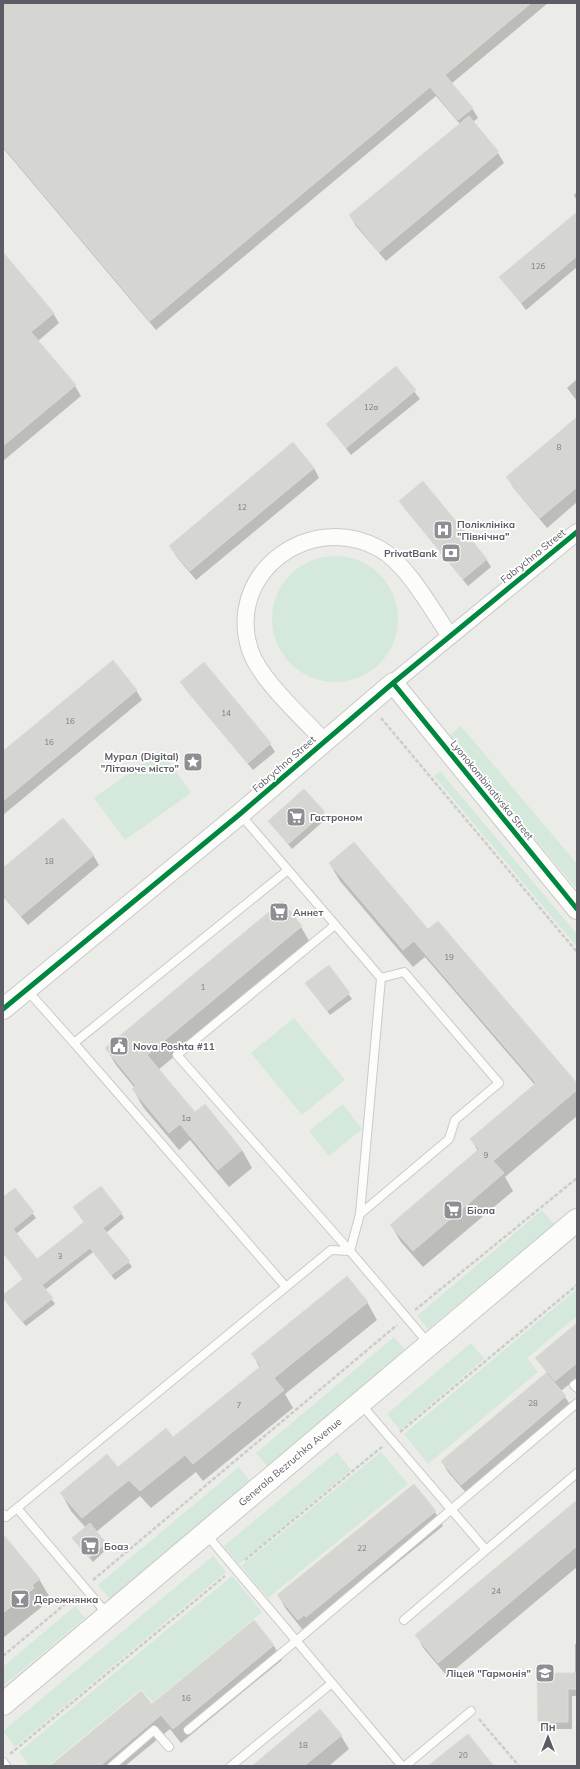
<svg xmlns="http://www.w3.org/2000/svg" width="580" height="1769" viewBox="0 0 580 1769" font-family="Mulish,sans-serif">
	<style>
		.green { fill: #d4e8db }
		.shadow { fill: #0003 }
		.building { fill: #d5d5d2; stroke: #dadcd6 }
		.lines { fill: none; stroke-linecap: round; stroke-linejoin: round }
		.service-casing { stroke: #cacaca; stroke-width: 10 }
		.minor-casing { stroke: #cacaca; stroke-width: 18 }
		.tertiary-casing { stroke: #cacaca; stroke-width: 22 }
		.secondary-casing { stroke: #c9c9c8; stroke-width: 24 }
		.path { stroke: #cacccd; stroke-width: 2.5; stroke-dasharray: 4 2; stroke-linecap: butt }
		.service { stroke: #fcfcfb; stroke-width: 8 }
		.minor { stroke: #fcfcfb; stroke-width: 16 }
		.tertiary { stroke: #fcfcfb; stroke-width: 20 }
		.secondary { stroke: #fcfcfb; stroke-width: 22 }
		.cycleway-casing { stroke: #fff; stroke-width: 8 }
		.cycleway { stroke: #00873e; stroke-width: 5 }
		.labels { text-anchor: middle; dominant-baseline: central; stroke-width: 3.5; stroke-linejoin: round; paint-order: stroke }
		.number-label { font-size: 8px; fill: #7c7b80 }
		.poi-label { font-size: 10px; font-weight: bold; fill: #5d5c64; stroke: #fff; text-anchor: start }
		.street-label { font-size: 10px; fill: #5d5c64; stroke: #fff }
	</style>
	<rect width="100%" height="100%" fill="#ebece7"/>
	<!-- green -->
	<path class="green" d="M272 619a63 63 0 1 1 126 0a63 63 0 1 1-126 0Z
		M 461,726 L 577,864 L 577,889 L 449,736 Z
		M 161,750 L 191,793 L 125,840 L 94,798 Z
		M 440,771 L 577,934 L 577,947 L 434,776 Z
		M 294,1018 L 345,1080 L 302,1115 L 251,1053 Z
		M 343,1104 L 362,1129 L 329,1156 L 309,1131 Z
		M 542,1210 L 554,1224 L 428,1329 L 417,1316 Z
		M 577,1289 L 577,1316 L 527,1358 L 538,1372 L 428,1464 L 404,1434 Z
		M 394,1337 L 406,1351 L 268,1467 L 256,1453 Z
		M 471,1343 L 484,1359 L 400,1430 L 387,1414 Z
		M 337,1452 L 351,1470 L 239,1564 L 224,1546 Z
		M 381,1452 L 408,1484 L 268,1598 L 241,1566 Z
		M 239,1467 L 250,1481 L 110,1599 L 98,1585 Z
		M 213,1556 L 226,1572 L 15,1747 L 3,1731 Z
		M 232,1576 L 262,1612 L 153,1702 L 141,1689 L 48,1766 L 30,1766 L 19,1752 Z
		M 75,1606 L 85,1618 L 3,1686 L 3,1667 Z"/>
	<!-- shadow -->
	<path class="shadow" d="M 3,3 L 548,3 L 451,84 L 472,108 L 478,118 L 473,122 L 498,153 L 504,163 L 386,261 L 356,226 L 350,216 L 460,124 L 436,96 L 156,330 L 3,148 Z
		M 577,192 L 577,201 L 574,195 Z
		M 577,213 L 577,267 L 526,310 L 501,277 Z
		M 3,254 L 53,313 L 59,323 L 38,341 L 75,386 L 81,396 L 3,461 Z
		M 396,368 L 420,399 L 351,455 L 328,425 Z
		M 577,379 L 577,401 L 567,388 Z
		M 577,418 L 577,502 L 547,528 L 513,487 L 507,477 Z
		M 293,444 L 314,468 L 319,478 L 196,580 L 176,556 L 170,546 Z
		M 423,483 L 486,559 L 491,567 L 468,586 L 405,509 L 400,501 Z
		M 204,664 L 270,744 L 275,752 L 253,770 L 186,690 L 182,682 Z
		M 136,690 L 142,700 L 3,815 L 3,753 Z
		M 304,791 L 327,818 L 292,849 L 269,821 Z
		M 93,855 L 99,865 L 28,925 L 3,896 L 3,869 Z
		M 330,864 L 428,931 L 577,1085 L 577,1116 L 505,1177 L 513,1191 L 423,1267 L 401,1242 L 391,1225 L 478,1151 L 471,1139 L 535,1085 L 425,957 L 413,967 L 340,881 Z
		M 281,903 L 301,927 L 311,944 L 158,1070 L 195,1114 L 242,1150 L 252,1168 L 229,1187 L 190,1140 L 179,1150 L 143,1107 L 133,1089 L 135,1088 L 116,1065 L 106,1048 Z
		M 329,967 L 352,999 L 330,1015 L 310,988 Z
		M 14,1189 L 36,1218 L 16,1234 L 37,1260 L 85,1223 L 74,1208 L 121,1213 L 124,1218 L 106,1233 L 132,1267 L 115,1280 L 93,1252 L 45,1290 L 55,1304 L 26,1326 L 6,1302 L 24,1280 L 4,1254 L 3,1255 L 3,1198 Z
		M 367,1302 L 377,1320 L 285,1394 L 293,1408 L 203,1481 L 196,1472 L 151,1508 L 140,1496 L 96,1532 L 108,1548 L 93,1562 L 73,1538 L 86,1528 L 71,1511 L 61,1493 L 118,1468 L 173,1439 L 260,1368 L 252,1354 Z
		M 577,1324 L 577,1378 L 561,1391 L 571,1406 L 467,1494 L 448,1472 L 442,1462 L 547,1373 L 537,1358 Z
		M 413,1485 L 435,1512 L 443,1526 L 314,1630 L 306,1634 L 286,1609 L 278,1595 Z
		M 577,1501 L 577,1567 L 447,1676 L 424,1649 L 416,1635 Z
		M 3,1565 L 39,1579 L 49,1596 L 41,1603 L 43,1606 L 3,1638 Z
		M 254,1622 L 274,1646 L 282,1660 L 181,1743 L 170,1729 L 125,1766 L 51,1766 L 152,1706 Z
		M 575,1644 L 577,1644 L 577,1696 L 572,1696 L 572,1729 L 543,1729 L 539,1721 L 575,1674 Z
		M 341,1736 L 349,1749 L 329,1766 L 253,1766 Z"/>
	<!-- building -->
	<path class="building" d="M 3,3 L 531,3 L 445,75 L 473,108 L 458,120 L 430,87 L 150,321 L 3,146 Z
		M 469,116 L 499,152 L 379,252 L 349,215 Z
		M 577,212 L 577,256 L 521,303 L 499,277 Z
		M 3,252 L 54,313 L 31,332 L 76,385 L 3,446 Z
		M 396,366 L 416,390 L 346,448 L 326,424 Z
		M 577,417 L 577,487 L 540,518 L 506,477 Z
		M 293,442 L 314,468 L 190,571 L 169,546 Z
		M 423,481 L 487,559 L 463,579 L 399,501 Z
		M 113,660 L 137,690 L 3,801 L 3,751 Z
		M 204,662 L 271,743 L 248,763 L 180,682 Z
		M 304,789 L 325,812 L 288,844 L 268,821 Z
		M 63,818 L 94,855 L 21,916 L 3,894 L 3,868 Z
		M 354,842 L 428,929 L 438,921 L 577,1083 L 577,1090 L 493,1161 L 504,1173 L 413,1251 L 390,1225 L 479,1149 L 470,1139 L 536,1083 L 414,941 L 403,950 L 329,863 Z
		M 282,901 L 302,926 L 147,1055 L 195,1112 L 205,1104 L 242,1150 L 218,1170 L 180,1124 L 169,1133 L 132,1089 L 136,1086 L 105,1048 Z
		M 329,965 L 350,993 L 327,1011 L 305,983 Z
		M 101,1186 L 122,1213 L 103,1228 L 130,1261 L 111,1275 L 90,1248 L 42,1285 L 53,1298 L 22,1322 L 3,1298 L 3,1295 L 23,1279 L 3,1253 L 3,1197 L 15,1188 L 34,1212 L 13,1229 L 37,1259 L 84,1222 L 73,1207 Z
		M 347,1276 L 368,1302 L 274,1378 L 284,1390 L 193,1464 L 185,1455 L 140,1491 L 129,1480 L 82,1518 L 60,1493 L 107,1454 L 118,1467 L 166,1428 L 173,1437 L 261,1366 L 251,1354 Z
		M 577,1323 L 577,1363 L 555,1381 L 535,1358 Z
		M 546,1373 L 566,1396 L 461,1485 L 441,1461 Z
		M 414,1484 L 436,1511 L 306,1617 L 304,1615 L 298,1620 L 277,1595 Z
		M 577,1500 L 577,1546 L 438,1663 L 415,1635 Z
		M 90,1523 L 106,1543 L 89,1558 L 72,1538 Z
		M 3,1534 L 40,1579 L 32,1585 L 34,1588 L 3,1613 Z
		M 254,1620 L 274,1645 L 173,1729 L 161,1715 L 100,1766 L 50,1766 L 141,1691 L 152,1704 Z
		M 537,1673 L 577,1673 L 577,1689 L 568,1689 L 568,1722 L 538,1722 Z
		M 320,1709 L 342,1735 L 304,1766 L 252,1766 Z
		M 468,1734 L 494,1766 L 428,1766 L 450,1748 Z"/>
	<g class="lines">
		<defs>
			<path id="service" d="M 240,814 L 381,978 L 360,1214 L 350,1251 L 429,1344
				M 27,990 L 74,1043 L 288,870
				M 74,1043 L 286,1287 L 331,1250 L 350,1251 L 177,1055 L 335,925
				M 360,1214 L 449,1139 L 455,1120 L 499,1083 L 404,972 L 381,978
				M 577,1383 L 574,1385 L 577,1388
				M 360,1403 L 486,1550 L 577,1473
				M 3,1514 L 6,1517 L 17,1508
				M 206,1534 L 402,1766
				M 108,1615 L 17,1508 L 286,1287
				M 404,1620 L 486,1550
				M 188,1730 L 296,1641 L 577,1403
				M 3,1762 L 6,1766
				M 112,1766 L 154,1730 L 169,1747
				M 231,1766 L 332,1683
				M 405,1766 L 471,1711"/>
			<path id="minor" d="M 393,683 L 577,532
				M 324,741 C 302,717 260,680 250,650 C 225,572 311,510 380,549 C 407,564 432,610 450,636"/>
			<path id="tertiary" d="M 3,1009 L 240,814 L 393,683 L 577,909"/>
			<path id="secondary" d="M 3,1704 L 577,1220"/>
		</defs>
		<!-- service casing -->
		<use href="#service" class="service-casing"/>
		<!-- minor casing -->
		<use href="#minor" class="minor-casing"/>
		<!-- tertiary casing -->
		<use href="#tertiary" class="tertiary-casing"/>
		<!-- secondary casing -->
		<use href="#secondary" class="secondary-casing"/>
		<!-- path -->
		<path class="path" d="M 381,718 L 577,952
			M 415,1310 L 577,1178
			M 400,1432 L 577,1285
			M 245,1560 L 383,1446
			M 93,1580 L 397,1325
			M 3,1656 L 76,1595
			M 479,1719 L 519,1766
			M 10,1754 L 225,1576"/>
		<!-- service -->
		<use href="#service" class="service"/>
		<!-- minor -->
		<use href="#minor" class="minor"/>
		<!-- tertiary -->
		<use href="#tertiary" class="tertiary"/>
		<!-- secondary -->
		<use href="#secondary" class="secondary"/>
		<defs>
			<path id="cycleway" d="M 393,683 L 577,909
				M 3,1009 L 240,814 L 393,683 L 577,532"/>
		</defs>
		<!-- cycleway casing -->
		<use href="#cycleway" class="cycleway-casing"/>
		<!-- cycleway -->
		<use href="#cycleway" class="cycleway"/>
	</g>
	<!-- icons -->
	<defs>
		<symbol id="hospital-square" viewBox="-11 -11 22 22"><rect x="-9" y="-9" width="18" height="18" rx="4" fill="#8f8e92" stroke="#fff"/><path d="M-5-5h3v3.5h4V-5h3V5h-3V1.5h-4V5h-3Z" fill="#fff"/></symbol>
		<symbol id="bank-square" viewBox="-11 -11 22 22"><rect x="-9" y="-9" width="18" height="18" rx="4" fill="#8f8e92" stroke="#fff"/><path d="M-6-4H6V4H-6ZM0-2.3a2.3 2.3 0 1 0 0 4.6a2.3 2.3 0 1 0 0-4.6Z" fill="#fff"/></symbol>
		<symbol id="sight-square" viewBox="-11 -11 22 22"><rect x="-9" y="-9" width="18" height="18" rx="4" fill="#8f8e92" stroke="#fff"/><path d="M0-6L1.8-2.2L6-1.7L2.9 1.2L3.7 5.4L0 3.3L-3.7 5.4L-2.9 1.2L-6-1.7L-1.8-2.2Z" fill="#fff"/></symbol>
		<symbol id="supermarket-square" viewBox="-11 -11 22 22"><rect x="-9" y="-9" width="18" height="18" rx="4" fill="#8f8e92" stroke="#fff"/><path d="M-6-5.5h2.5l.6 2H6L4.5 2H-2.5L-4.4-4H-6ZM-1.5 3.2a1.3 1.3 0 1 0 .1 0ZM3 3.2a1.3 1.3 0 1 0 .1 0Z" fill="#fff"/></symbol>
		<symbol id="civic-square" viewBox="-11 -11 22 22"><rect x="-9" y="-9" width="18" height="18" rx="4" fill="#8f8e92" stroke="#fff"/><path d="M-.6-6.5H3V-4.5H.6V-3L4-1V1h2V6H-6V1h2V-1L-.6-3ZM-1.2 2.5V6h2.4V2.5Z" fill="#fff"/></symbol>
		<symbol id="bar-square" viewBox="-11 -11 22 22"><rect x="-9" y="-9" width="18" height="18" rx="4" fill="#8f8e92" stroke="#fff"/><path d="M-6-5H6L.8 .8V4.5H3.5V6h-7V4.5H-.8V.8Z" fill="#fff"/></symbol>
		<symbol id="school-square" viewBox="-11 -11 22 22"><rect x="-9" y="-9" width="18" height="18" rx="4" fill="#8f8e92" stroke="#fff"/><path d="M0-5L7-2L0 1L-7-2ZM-4 1L0 2.5L4 1V4Q0 6-4 4Z" fill="#fff"/></symbol>
	</defs>
	<g fill-rule="evenodd">
		<use href="#hospital-square" x="432" y="519" width="22" height="22"/>
		<use href="#bank-square" x="440" y="542" width="22" height="22"/>
		<use href="#sight-square" x="182" y="751" width="22" height="22"/>
		<use href="#supermarket-square" x="285" y="806" width="22" height="22"/>
		<use href="#supermarket-square" x="268" y="901" width="22" height="22"/>
		<use href="#civic-square" x="108" y="1035" width="22" height="22"/>
		<use href="#supermarket-square" x="442" y="1199" width="22" height="22"/>
		<use href="#supermarket-square" x="79" y="1535" width="22" height="22"/>
		<use href="#bar-square" x="9" y="1588" width="22" height="22"/>
		<use href="#school-square" x="534" y="1662" width="22" height="22"/>
	</g>
	<g class="labels">
		<!-- number labels -->
		<g class="number-label">
			<text x="538" y="266">12б</text>
			<text x="371" y="407">12а</text>
			<text x="559" y="447">8</text>
			<text x="242" y="507">12</text>
			<text x="226" y="713">14</text>
			<text x="70" y="721">16</text>
			<text x="49" y="742">16</text>
			<text x="49" y="861">18</text>
			<text x="449" y="957">19</text>
			<text x="203" y="987">1</text>
			<text x="186" y="1118">1а</text>
			<text x="486" y="1155">9</text>
			<text x="60" y="1256">3</text>
			<text x="533" y="1403">28</text>
			<text x="239" y="1405">7</text>
			<text x="362" y="1548">22</text>
			<text x="496" y="1591">24</text>
			<text x="186" y="1698">16</text>
			<text x="303" y="1745">18</text>
			<text x="463" y="1755">20</text>
		</g>
		<!-- poi labels -->
		<g class="poi-label">
			<text x="457" y="524">Поліклініка<tspan x="457" dy="12">"Північна"</tspan></text>
			<text x="437" y="553" text-anchor="end">PrivatBank</text>
			<text x="179" y="756" text-anchor="end">Мурал (Digital)<tspan x="179" dy="12">"Літаюче місто"</tspan></text>
			<text x="310" y="817">Гастроном</text>
			<text x="293" y="912">Аннет</text>
			<text x="133" y="1046">Nova Poshta #11</text>
			<text x="467" y="1210">Біола</text>
			<text x="104" y="1546">Боаз</text>
			<text x="34" y="1599">Дережнянка</text>
			<text x="531" y="1673" text-anchor="end">Ліцей "Гармонія"</text>
		</g>
		<!-- street labels -->
		<g class="street-label">
			<text transform="translate(533 556) rotate(-39)">Fabrychna Street</text>
			<text transform="translate(284 764) rotate(-41)">Fabrychna Street</text>
			<text transform="translate(492 790) rotate(51)">Lyonokombinativska Street</text>
			<text transform="translate(290 1462) rotate(-40)">Generala Bezruchka Avenue</text>
		</g>
	</g>
	<!-- border -->
	<rect width="580" height="1769" fill="none" stroke="#5d5c64" stroke-width="8"/>
	<!-- north arrow -->
	<g transform="translate(548 1737)" stroke="#ffffff" stroke-width="3" paint-order="stroke">
	<path d="M0-3L7 15L0 10L-7 15Z" fill="#5d5c64"/>
	<text y="-6" font-size="11" font-weight="bold" text-anchor="middle" fill="#5d5c64">Пн</text>
	</g>
</svg>
